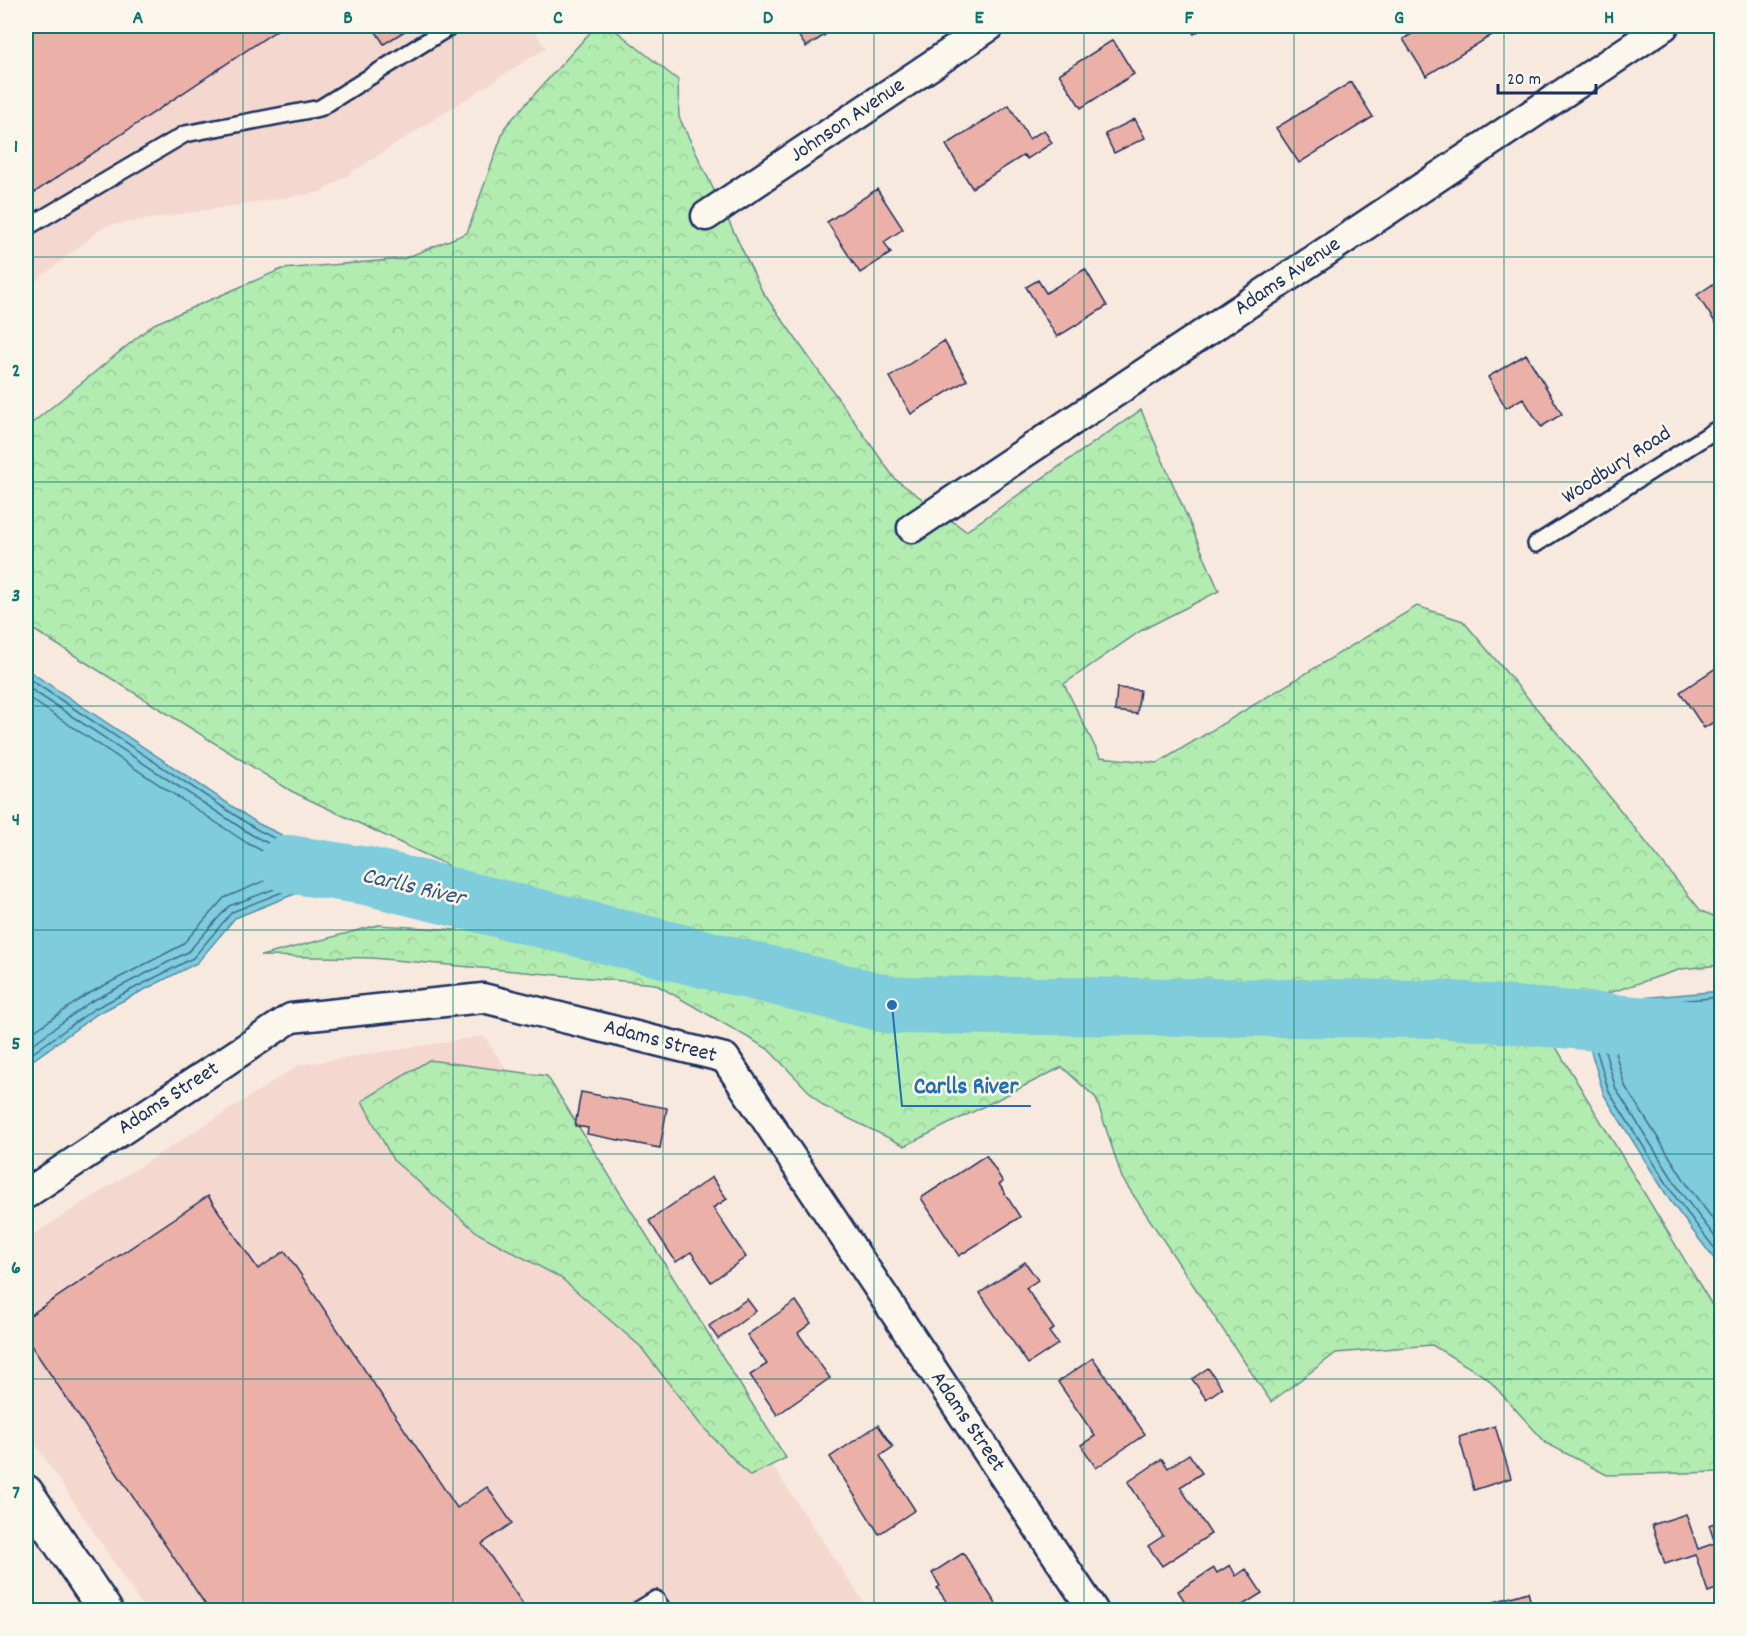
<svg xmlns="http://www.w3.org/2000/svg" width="1747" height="1636" viewBox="0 0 1747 1636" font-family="Dekko,sans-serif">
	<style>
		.built { fill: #f4d8cf }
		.forest { fill: url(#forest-crowns); stroke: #668e87; stroke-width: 1.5 }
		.water { fill: #7eccdc; stroke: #568daa; stroke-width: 1.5 }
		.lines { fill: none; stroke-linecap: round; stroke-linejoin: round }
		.shore { stroke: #436e90; stroke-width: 1.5 }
		.river { stroke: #7eccdc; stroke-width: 58 }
		.building { fill: #ebb1a9; stroke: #1b2f5e; stroke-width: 1.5 }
		.service-casing { stroke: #1b2f5e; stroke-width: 20 }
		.minor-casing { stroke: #1b2f5e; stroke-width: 33 }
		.tertiary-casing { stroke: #1b2f5e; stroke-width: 38 }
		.service { stroke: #fbf7ec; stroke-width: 15 }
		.minor { stroke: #fbf7ec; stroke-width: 28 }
		.tertiary { stroke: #fbf7ec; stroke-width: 33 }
		.grid { fill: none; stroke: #0f766e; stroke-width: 1.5; stroke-opacity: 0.55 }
		.labels { text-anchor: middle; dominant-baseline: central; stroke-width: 5; stroke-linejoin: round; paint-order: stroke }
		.street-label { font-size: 22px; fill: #1b2f5e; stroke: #fbf7ec }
		.water-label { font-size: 24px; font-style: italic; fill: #34567e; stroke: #fbf7ec }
		.leader { fill: none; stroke: #1f6fb2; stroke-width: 2 }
		.callout-dot { fill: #1f6fb2; stroke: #fbf7ec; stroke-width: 2 }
		.callout-label { font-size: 24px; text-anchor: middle; font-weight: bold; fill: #1f6fb2; stroke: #fbf7ec; stroke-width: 5; stroke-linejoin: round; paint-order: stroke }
		.neatline { fill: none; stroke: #0f766e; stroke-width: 2 }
		.grid-label { font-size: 20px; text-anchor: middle; font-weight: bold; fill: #0f766e }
	</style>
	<defs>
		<pattern id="forest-crowns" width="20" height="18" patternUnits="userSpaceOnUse" patternTransform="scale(1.5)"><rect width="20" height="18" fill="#b2ecb0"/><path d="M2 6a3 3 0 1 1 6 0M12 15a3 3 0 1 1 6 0" fill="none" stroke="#98cb9a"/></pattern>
	</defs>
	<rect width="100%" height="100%" fill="#f8e9df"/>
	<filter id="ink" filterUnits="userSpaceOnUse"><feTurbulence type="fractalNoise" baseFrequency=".0167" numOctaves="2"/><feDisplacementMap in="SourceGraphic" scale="12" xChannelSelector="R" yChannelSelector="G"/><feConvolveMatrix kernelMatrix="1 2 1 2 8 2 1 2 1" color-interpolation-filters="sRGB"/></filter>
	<g filter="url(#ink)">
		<!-- built -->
		<path class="built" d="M 26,26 L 532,26 L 546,48 L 321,192 L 105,226 L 26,289 Z
			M 484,1036 L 869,1610 L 145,1610 L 26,1430 L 26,1239 L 299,1065 Z"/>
		<!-- forest -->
		<path class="forest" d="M 596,26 L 610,26 L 678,80 L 679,117 L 762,291 L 895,479 L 966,531 L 1141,410 L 1219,591 L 1142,630 L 1064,684 L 1100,757 L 1158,763 L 1417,606 L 1463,621 L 1585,766 L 1701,911 L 1721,919 L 1721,965 L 1681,969 L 1573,1005 L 1541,1001 L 1551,1039 L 1721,1320 L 1721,1472 L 1607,1475 L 1546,1443 L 1487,1378 L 1432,1345 L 1336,1353 L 1271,1402 L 1122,1178 L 1096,1098 L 1062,1067 L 905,1146 L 823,1106 L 768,1049 L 655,984 L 372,958 L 261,956 L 378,925 L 457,930 L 447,865 L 291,791 L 26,625 L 26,428 L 154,324 L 282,269 L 403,259 L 467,233 L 505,127 Z
			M 429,1060 L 547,1076 L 786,1458 L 750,1476 L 700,1424 L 640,1346 L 561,1278 L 479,1234 L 393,1160 L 362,1101 Z"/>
		<!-- water -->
		<path class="water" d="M 26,669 L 259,824 L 367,876 L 292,895 L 235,918 L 197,963 L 97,1014 L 26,1065 Z
			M 1721,991 L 1722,991 L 1721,1268 L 1671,1202 L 1604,1095 L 1582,1021 L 1617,1000 Z"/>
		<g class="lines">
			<!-- shore -->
			<path class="shore" d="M 26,677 L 256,829 L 343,873 L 341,876 L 290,889 L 232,912 L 193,958 L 94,1009 L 26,1058
				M 26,686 L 252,835 L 322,871 L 229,906 L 188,952 L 90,1002 L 26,1049
				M 26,696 L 247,843 L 295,868 L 224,898 L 182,945 L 86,995 L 26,1037
				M 1722,997 L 1619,1006 L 1589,1025 L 1609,1092 L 1676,1198 L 1722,1258
				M 1722,1004 L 1621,1013 L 1598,1028 L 1616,1089 L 1682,1194 L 1722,1246
				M 1722,1013 L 1624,1022 L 1609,1032 L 1625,1086 L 1690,1189 L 1722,1231"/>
			<!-- river -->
			<path class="river" d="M 288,864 L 367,876 L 892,1005 L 1440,1009 L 1722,1032"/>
		</g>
		<!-- building -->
		<path class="building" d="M 26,26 L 283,26 L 26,198 Z
			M 372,26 L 410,26 L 411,27 L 384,44 Z
			M 792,26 L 839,26 L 806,47 Z
			M 1189,26 L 1207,26 L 1194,34 Z
			M 1425,26 L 1486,26 L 1492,35 L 1426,76 L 1403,39 Z
			M 1113,40 L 1134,74 L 1081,108 L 1059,74 Z
			M 1351,82 L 1373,117 L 1299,163 L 1276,128 Z
			M 1009,105 L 1029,139 L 1044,130 L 1052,143 L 1027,159 L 1024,155 L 972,188 L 946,145 Z
			M 1135,119 L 1145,138 L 1114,153 L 1105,134 Z
			M 877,189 L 903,229 L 884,242 L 891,253 L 860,273 L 827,222 Z
			M 1085,269 L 1107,306 L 1057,337 L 1026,287 L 1038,280 L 1046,293 Z
			M 1722,278 L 1722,330 L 1721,331 L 1697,295 Z
			M 944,341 L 967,380 L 911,414 L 890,377 Z
			M 1526,354 L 1562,414 L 1541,427 L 1523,398 L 1506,408 L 1488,377 Z
			M 1722,664 L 1722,720 L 1720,718 L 1704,728 L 1680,692 Z
			M 1117,688 L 1140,690 L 1137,714 L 1115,711 Z
			M 581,1092 L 667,1108 L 660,1148 L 587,1134 L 588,1128 L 575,1126 Z
			M 986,1155 L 1003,1182 L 999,1184 L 1020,1217 L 959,1256 L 921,1198 Z
			M 712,1177 L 727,1199 L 713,1208 L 746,1257 L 711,1282 L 691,1252 L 676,1262 L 649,1221 Z
			M 208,1196 L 258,1269 L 285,1251 L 457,1508 L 487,1487 L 512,1523 L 482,1544 L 527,1610 L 209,1610 L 26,1338 L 26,1318 Z
			M 1025,1262 L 1038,1280 L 1026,1288 L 1054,1329 L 1049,1332 L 1058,1344 L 1028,1364 L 980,1293 Z
			M 747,1299 L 756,1311 L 718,1339 L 709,1326 Z
			M 796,1301 L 811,1323 L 798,1333 L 830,1378 L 777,1415 L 750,1375 L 767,1364 L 747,1335 Z
			M 1093,1358 L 1145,1434 L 1096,1468 L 1081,1445 L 1095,1436 L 1058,1382 Z
			M 1208,1368 L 1222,1388 L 1206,1399 L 1192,1379 Z
			M 878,1425 L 893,1447 L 880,1456 L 915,1510 L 879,1534 L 830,1457 Z
			M 1495,1426 L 1511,1478 L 1474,1490 L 1459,1437 Z
			M 1189,1454 L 1202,1473 L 1180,1487 L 1211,1534 L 1162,1566 L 1148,1546 L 1163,1536 L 1128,1482 L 1162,1459 L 1168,1468 Z
			M 1686,1514 L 1698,1549 L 1715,1543 L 1709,1525 L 1722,1520 L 1722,1595 L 1719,1588 L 1708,1592 L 1695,1554 L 1665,1564 L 1652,1525 Z
			M 963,1553 L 1000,1610 L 952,1610 L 937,1588 L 940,1586 L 932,1573 Z
			M 1230,1565 L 1236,1576 L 1246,1569 L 1262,1593 L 1241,1606 L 1243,1610 L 1190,1610 L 1178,1591 L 1214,1568 L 1217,1573 Z
			M 1528,1592 L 1533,1610 L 1478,1610 L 1477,1607 Z"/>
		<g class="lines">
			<defs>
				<path id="service" d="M 26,228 L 185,134 L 320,108 L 451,26
					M 1536,544 L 1722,426
					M 638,1610 L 656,1599 L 663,1610"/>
				<path id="minor" d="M 706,216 L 990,26
					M 912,528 L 1664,26
					M 26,1194 L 291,1018 L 483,998 L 725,1058 L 1093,1610"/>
				<path id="tertiary" d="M 26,1492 L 105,1610"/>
			</defs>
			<!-- service casing -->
			<use href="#service" class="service-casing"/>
			<!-- minor casing -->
			<use href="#minor" class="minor-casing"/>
			<!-- tertiary casing -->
			<use href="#tertiary" class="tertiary-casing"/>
			<!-- service -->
			<use href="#service" class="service"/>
			<!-- minor -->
			<use href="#minor" class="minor"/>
			<!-- tertiary -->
			<use href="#tertiary" class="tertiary"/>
		</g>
	</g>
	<!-- grid -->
	<path class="grid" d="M 243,26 L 243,1610M 453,26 L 453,1610M 663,26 L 663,1610M 874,26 L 874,1610M 1084,26 L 1084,1610M 1294,26 L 1294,1610M 1504,26 L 1504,1610M 26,257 L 1722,257M 26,482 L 1722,482M 26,706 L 1722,706M 26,930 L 1722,930M 26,1154 L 1722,1154M 26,1379 L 1722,1379"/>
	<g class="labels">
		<!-- street labels -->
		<g class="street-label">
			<text transform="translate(848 121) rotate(-34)">Johnson Avenue</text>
			<text transform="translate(1288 277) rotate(-34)">Adams Avenue</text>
			<text transform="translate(1617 466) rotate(-33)">Woodbury Road</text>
			<text transform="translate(660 1042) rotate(15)">Adams Street</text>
			<text transform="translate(169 1099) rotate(-33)">Adams Street</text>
			<text transform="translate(967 1422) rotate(56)">Adams Street</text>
		</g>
		<!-- water labels -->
		<g class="water-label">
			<text transform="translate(413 888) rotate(13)">Carlls River</text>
		</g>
	</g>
	<!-- callouts -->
	<path class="leader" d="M892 1005L902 1106H1031"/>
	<circle class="callout-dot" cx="892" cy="1005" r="6"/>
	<g class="callout-label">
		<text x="966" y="1093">Carlls River</text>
	</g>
	<!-- margin -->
	<rect width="1747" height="1636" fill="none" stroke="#fbf7ec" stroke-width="66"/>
	<!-- scale -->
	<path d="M1498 84v9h98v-9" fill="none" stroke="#1b2f5e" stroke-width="3"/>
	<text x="1507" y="84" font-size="18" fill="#1b2f5e" stroke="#fbf7ec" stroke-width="4.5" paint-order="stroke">20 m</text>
	<rect x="33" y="33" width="1681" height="1570" class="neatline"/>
	<g class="grid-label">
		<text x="138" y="23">A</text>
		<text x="348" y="23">B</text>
		<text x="558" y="23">C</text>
		<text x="768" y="23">D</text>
		<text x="979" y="23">E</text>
		<text x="1189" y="23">F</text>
		<text x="1399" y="23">G</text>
		<text x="1609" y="23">H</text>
		<text x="16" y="152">1</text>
		<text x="16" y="376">2</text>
		<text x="16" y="601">3</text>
		<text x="16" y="825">4</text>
		<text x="16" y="1049">5</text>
		<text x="16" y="1273">6</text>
		<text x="16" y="1498">7</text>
	</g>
</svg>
